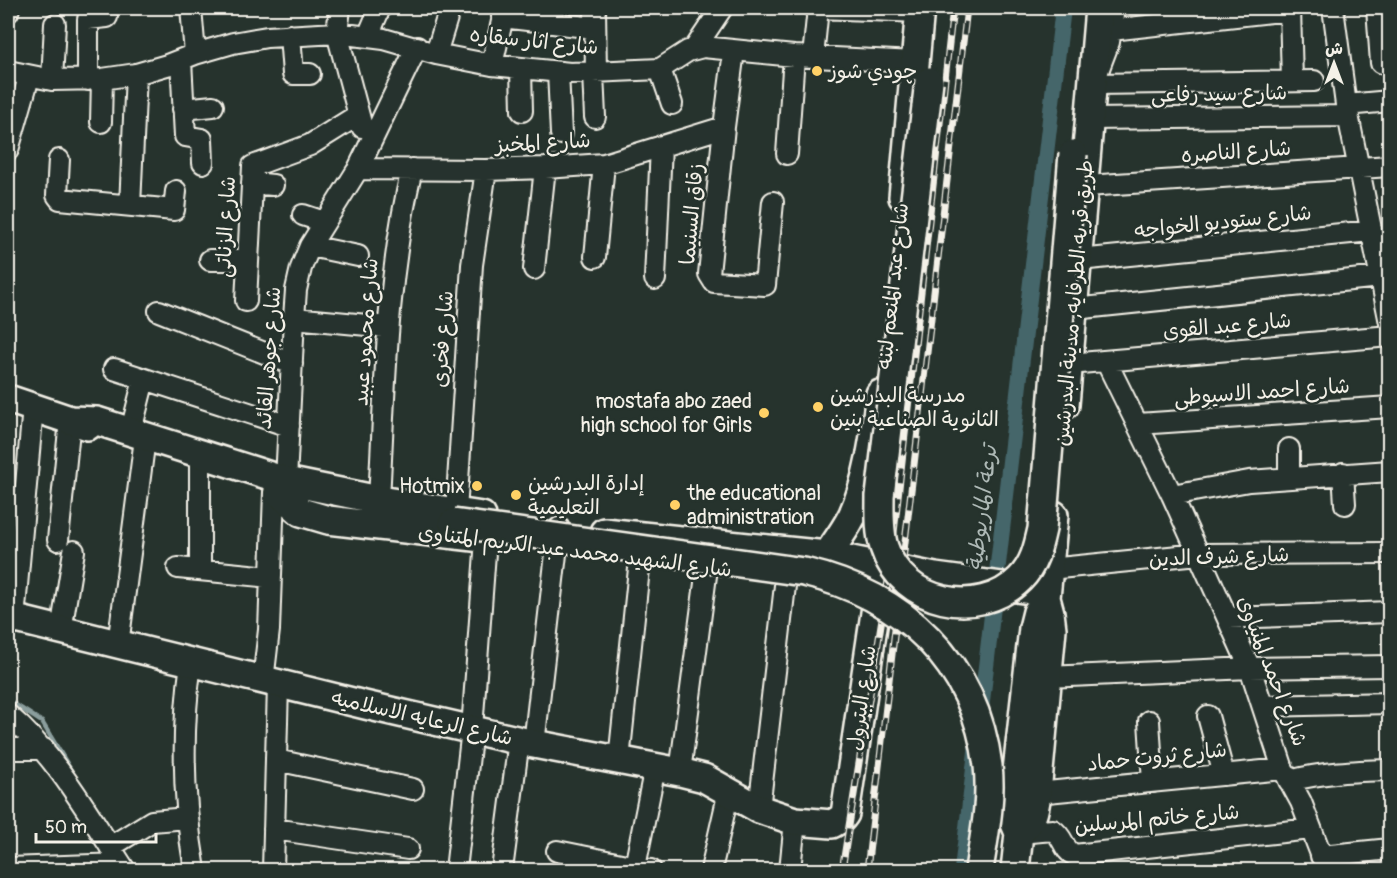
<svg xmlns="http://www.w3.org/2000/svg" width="1397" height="878" viewBox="0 0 1397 878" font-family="Pangolin,'Playpen Sans Arabic',sans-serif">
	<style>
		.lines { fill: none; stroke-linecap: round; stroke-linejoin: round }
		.stream { stroke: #8b9e9d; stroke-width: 4.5 }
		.canal { stroke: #45666b; stroke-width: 16 }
		.street-casing { stroke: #f4f1e8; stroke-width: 24 }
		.secondary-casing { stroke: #f4f1e8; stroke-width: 32 }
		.street { stroke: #26332d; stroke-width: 20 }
		.secondary { stroke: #26332d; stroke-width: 27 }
		.rail-casing { stroke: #f4f1e8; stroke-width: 7 }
		.rail { stroke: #26332d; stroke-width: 4.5; stroke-dasharray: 14; stroke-linecap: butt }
		.secondary-bridge-casing { stroke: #f4f1e8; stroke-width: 32; stroke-linecap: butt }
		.secondary-bridge { stroke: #26332d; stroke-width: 27 }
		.poi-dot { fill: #ffd166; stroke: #26332d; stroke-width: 2 }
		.labels { text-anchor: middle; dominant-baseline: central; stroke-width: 5; stroke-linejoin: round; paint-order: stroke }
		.street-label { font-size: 21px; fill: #f4f1e8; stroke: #26332d }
		.poi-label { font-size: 21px; fill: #f4f1e8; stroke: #26332d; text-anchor: start }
		.water-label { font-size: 22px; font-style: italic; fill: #aeb9b6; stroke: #26332d }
	</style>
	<rect width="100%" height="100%" fill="#26332d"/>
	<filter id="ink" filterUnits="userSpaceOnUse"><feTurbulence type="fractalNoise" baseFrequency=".0167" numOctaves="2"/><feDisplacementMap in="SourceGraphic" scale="12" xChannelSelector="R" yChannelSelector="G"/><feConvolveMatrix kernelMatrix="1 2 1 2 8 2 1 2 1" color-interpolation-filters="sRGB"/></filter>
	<g filter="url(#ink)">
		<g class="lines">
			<!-- stream -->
			<path class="stream" d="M 8,700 L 42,722 L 72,772
				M 131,862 L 137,870"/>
			<!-- canal -->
			<path class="canal" d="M 980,718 L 1063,8
				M 962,870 L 977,743"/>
			<defs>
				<path id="street" d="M 191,8 L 195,54
					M 340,8 L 337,33 L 362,127
					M 595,8 L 596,73
					M 818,8 L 920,12
					M 1114,8 L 1109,42 L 1093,84 L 1314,81
					M 1290,8 L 1292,81
					M 1333,8 L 1346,105 L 1390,323
					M 1377,8 L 1381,63
					M 8,12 L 9,8
					M 502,17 L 595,28
					M 1111,30 L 1290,10
					M 290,35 L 293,74 L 310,74
					M 368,36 L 380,8
					M 695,48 L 722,8
					M 734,51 L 724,127 L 709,274 L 714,282 L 765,285 L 773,202
					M 436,54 L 450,8
					M 813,57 L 818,8
					M 181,60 L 185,136 L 202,139 L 203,163
					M 492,65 L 505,8
					M 521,69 L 522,111
					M 660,69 L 672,104
					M 8,71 L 52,80 L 102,79 L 136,74 L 167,65 L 195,54 L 233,43 L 267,37 L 337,33 L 384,39 L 436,54 L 492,65 L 570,73 L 660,69 L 688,51 L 703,47 L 794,56 L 915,62
					M 558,72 L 561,134
					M 593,73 L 595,117
					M 52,80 L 55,24
					M 88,80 L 88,19 L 107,17
					M 1346,105 L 1390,101
					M 183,109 L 213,106
					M 1091,119 L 1349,116
					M 101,122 L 102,79
					M 8,150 L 29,77
					M 787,154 L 794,56
					M 59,160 L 57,195 L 60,199 L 174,210 L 176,191
					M 358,169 L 486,170 L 545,168 L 604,164 L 724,127
					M 252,183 L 273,185
					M 1086,186 L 1390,166
					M 130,206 L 136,74
					M 303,215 L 324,222
					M 310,246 L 358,256
					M 595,257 L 604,164
					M 210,260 L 248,260
					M 1079,260 L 1371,231
					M 534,269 L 545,168
					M 655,279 L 661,146
					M 246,301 L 253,166 L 310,145 L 358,115
					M 1074,309 L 1380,277
					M 159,311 L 292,364
					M 294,318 L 388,327
					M 1106,361 L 1172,495 L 1250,668 L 1283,769 L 1301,802 L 1327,870
					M 1069,364 L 1390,336
					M 114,369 L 289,426
					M 1138,424 L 1390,407
					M 131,431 L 144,379
					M 1289,449 L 1289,477
					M 200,466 L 200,570
					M 1343,473 L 1345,504
					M 286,481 L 294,318 L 296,290 L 301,268 L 310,246 L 358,169 L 417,47
					M 1172,495 L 1249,481 L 1390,471
					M 379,500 C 385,388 386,279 412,169
					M 456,512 L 472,265 L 486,170
					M 58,540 L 70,420
					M 178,568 L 270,577
					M 1049,569 L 1199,554 L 1390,553
					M 1229,618 L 1390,612
					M 14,619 L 33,407
					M 61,631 L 74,551
					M 118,645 L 144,446
					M 191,663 C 181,733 183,801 195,870
					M 1047,677 L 1250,668 L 1390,666
					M 263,681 L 269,630 L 274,492
					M 1263,706 L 1390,703
					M 8,715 C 56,755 91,818 125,870
					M 1208,716 L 1224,775
					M 1149,721 L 1153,782
					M 534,744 L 559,528
					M 8,749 L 44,749
					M 276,760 L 413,789
					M 619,760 L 640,559
					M 680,772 L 707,568
					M 1289,781 C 1323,772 1355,771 1390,770
					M 1037,793 L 1283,769
					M 759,809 L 786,577
					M 274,829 L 408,849
					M 1019,833 L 1053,830 C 1064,837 1063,850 1074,855 L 1311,829
					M 110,847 L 152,821 L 187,818
					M 557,851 L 651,870
					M 1321,856 L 1390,849
					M 635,867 L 655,767
					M 8,868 L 121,864
					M 273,870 L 278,685
					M 456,870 L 472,729 L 486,539
					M 502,870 L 519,740
					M 711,870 L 729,791
					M 790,870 L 795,821"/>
				<path id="secondary" d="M 903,197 L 920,8
					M 8,399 L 88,426
					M 1065,405 L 1099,8
					M 70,420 L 97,421 L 286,481 L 379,500 L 482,516
					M 279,493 L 301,512 L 328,520 L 482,538
					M 604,532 L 827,555 L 935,577 L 1046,592
					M 827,555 C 836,542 845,530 852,516 C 869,480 875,432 880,394
					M 8,617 L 365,705 L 534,744 L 680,772 L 704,778 L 759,809 L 795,821 L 832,824 L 842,818 L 845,814 L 882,566
					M 1019,833 C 1033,823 1035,809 1037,793 L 1052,629 L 1050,613 L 1046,598 L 1054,515
					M 1015,870 L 1019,833 L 1014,821 L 1013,807 L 1033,628 L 1037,612 L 1046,598"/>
			</defs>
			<!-- street casing -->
			<use href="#street" class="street-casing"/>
			<!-- secondary casing -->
			<use href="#secondary" class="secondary-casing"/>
			<!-- street -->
			<use href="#street" class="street"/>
			<!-- secondary -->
			<use href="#secondary" class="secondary"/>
			<defs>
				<path id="rail" d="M 842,870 L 890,568 L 953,8
					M 867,870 L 967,8"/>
			</defs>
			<!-- rail casing -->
			<use href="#rail" class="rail-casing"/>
			<!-- rail -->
			<use href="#rail" class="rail"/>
			<defs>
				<path id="secondary-bridge" d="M 929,81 L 880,496 C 880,513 879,531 884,547 C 902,604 979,620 1020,579 C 1034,565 1038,547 1042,529 L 1073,154
					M 453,523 L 804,572 C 903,595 975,662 988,766 C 992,800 984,837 979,870"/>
			</defs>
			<!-- secondary-bridge casing -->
			<use href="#secondary-bridge" class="secondary-bridge-casing"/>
			<!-- secondary-bridge -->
			<use href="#secondary-bridge" class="secondary-bridge"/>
		</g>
	</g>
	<!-- markers -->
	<g class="poi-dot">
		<circle cx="817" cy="71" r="6"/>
		<circle cx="818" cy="407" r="6"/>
		<circle cx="764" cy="413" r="6"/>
		<circle cx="477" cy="486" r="6"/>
		<circle cx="516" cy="495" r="6"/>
		<circle cx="675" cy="505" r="6"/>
	</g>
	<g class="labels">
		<!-- street labels -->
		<g class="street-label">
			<text transform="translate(534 41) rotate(6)">شارع اثار سقاره</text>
			<text transform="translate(1219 94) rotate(-1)">شارع سيد رفاعى</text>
			<text transform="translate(543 143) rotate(-3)">شارع المخبز</text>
			<text transform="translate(1236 152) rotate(-4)">شارع الناصره</text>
			<text transform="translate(692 214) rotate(-85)">زقاق السنيما</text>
			<text transform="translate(1223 222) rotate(-6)">شارع ستوديو الخواجه</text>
			<text transform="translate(226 227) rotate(-87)">شارع الزناتى</text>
			<text transform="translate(893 286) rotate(-84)">شارع عبد المنعم لبنه</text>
			<text transform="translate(1074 303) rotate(-85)">طريق قريه الطرفايه, مدينة البدرشين</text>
			<text transform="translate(1227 326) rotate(-5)">شارع عبد القوى</text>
			<text transform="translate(366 332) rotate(-86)">شارع محمود عبيد</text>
			<text transform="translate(443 339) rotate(-86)">شارع فخرى</text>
			<text transform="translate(269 358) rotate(-86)">شارع جوهر القائد</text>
			<text transform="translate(1262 392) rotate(-4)">شارع احمد الاسيوطى</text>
			<text transform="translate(575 551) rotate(7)">شارع الشهيد محمد عبد الكريم المتناوى</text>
			<text transform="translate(1219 557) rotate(-2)">شارع شرف الدين</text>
			<text transform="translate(1272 671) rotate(69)">شارع احمد المنياوى</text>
			<text transform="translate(862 698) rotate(-82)">شارع البترول</text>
			<text transform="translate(422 718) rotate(13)">شارع الرعايه الاسلاميه</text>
			<text transform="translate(1157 757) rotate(-6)">شارع ثروت حماد</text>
			<text transform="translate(1157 819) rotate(-5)">شارع خاتم المرسلين</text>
		</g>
		<!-- poi labels -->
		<g class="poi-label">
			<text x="829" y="71">چودي شوز</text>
			<text x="830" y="395">مدرسة البدرشين<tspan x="830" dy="24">الثانوية الصناعية بنين</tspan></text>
			<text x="752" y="401" text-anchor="end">mostafa abo zaed<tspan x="752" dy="24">high school for Girls</tspan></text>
			<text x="528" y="483">إدارة البدرشين<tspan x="528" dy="24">التعليمية</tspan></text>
			<text x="465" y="486" text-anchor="end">Hotmix</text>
			<text x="687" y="493">the educational<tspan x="687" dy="24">administration</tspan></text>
		</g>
		<!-- water labels -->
		<g class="water-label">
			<text transform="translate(982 508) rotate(-83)">ترعة الماريوطية</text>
		</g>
	</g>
	<!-- margin -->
	<rect width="1397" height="878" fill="none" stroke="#26332d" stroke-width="30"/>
	<rect x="15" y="15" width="1367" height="848" fill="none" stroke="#f4f1e8" stroke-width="2" filter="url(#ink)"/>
	<!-- north arrow -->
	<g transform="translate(1334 63)" stroke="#26332d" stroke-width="4.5" paint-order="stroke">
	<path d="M0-4.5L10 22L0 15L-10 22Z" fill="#f4f1e8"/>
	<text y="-9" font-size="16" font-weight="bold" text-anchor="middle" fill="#f4f1e8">ش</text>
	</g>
	<!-- scale -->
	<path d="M36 833v9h120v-9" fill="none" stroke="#f4f1e8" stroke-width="3"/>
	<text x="45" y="833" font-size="18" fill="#f4f1e8" stroke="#26332d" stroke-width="4.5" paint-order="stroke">50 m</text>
</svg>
